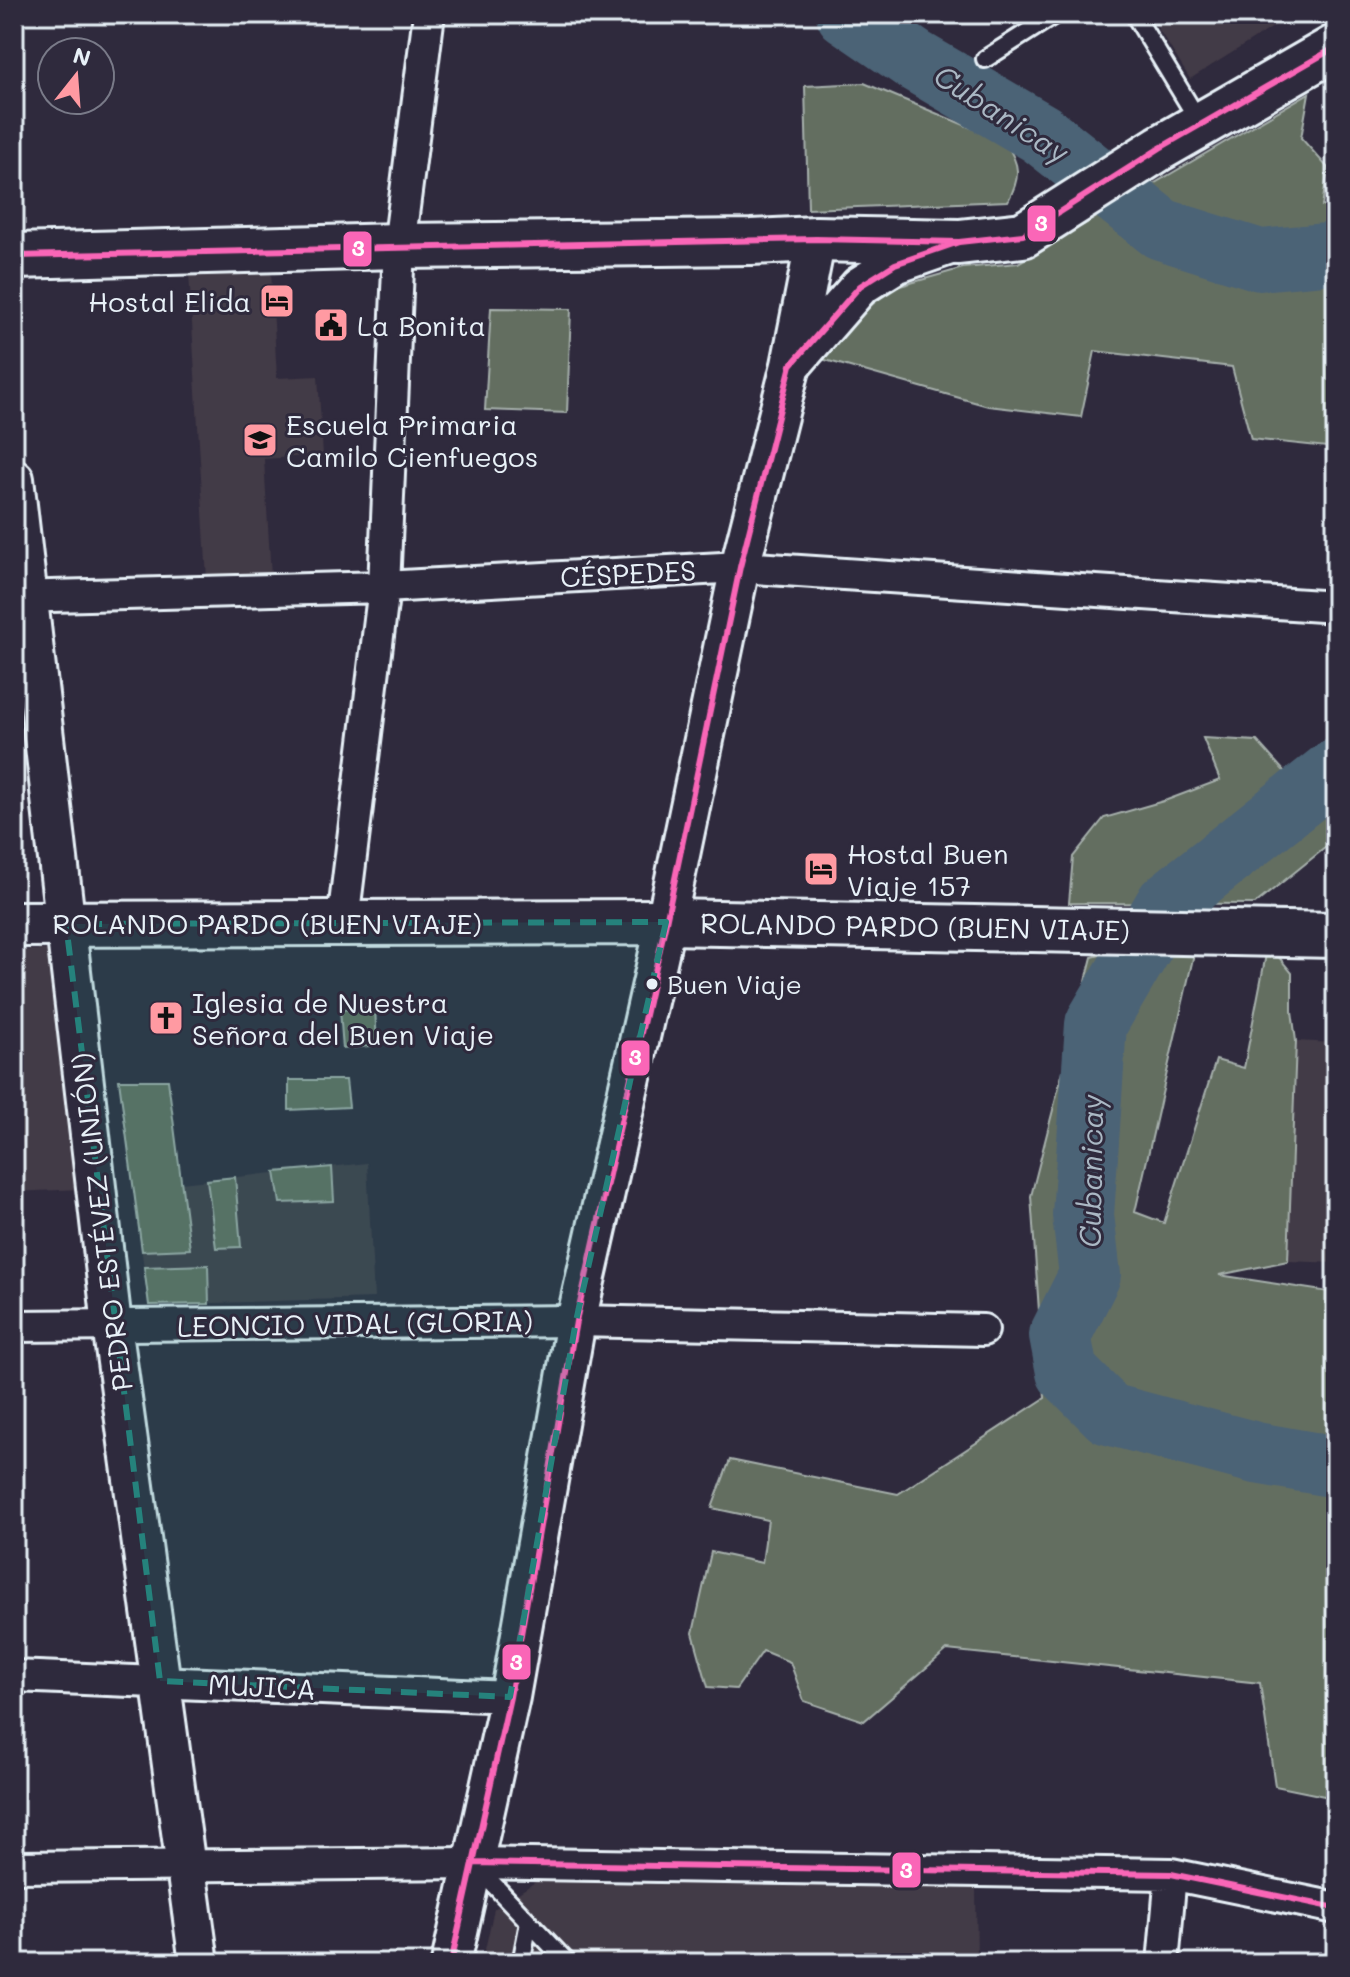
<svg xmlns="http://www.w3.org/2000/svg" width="1350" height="1977" viewBox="0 0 1350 1977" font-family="Mali,sans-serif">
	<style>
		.built { fill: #423a46 }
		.green { fill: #646e61; stroke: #a6b0ac; stroke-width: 2 }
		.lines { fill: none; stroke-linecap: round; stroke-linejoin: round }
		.river { stroke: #4c6376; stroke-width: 62 }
		.service-casing { stroke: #e8f1f8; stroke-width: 22 }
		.minor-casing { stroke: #e8f1f8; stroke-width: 36 }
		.tertiary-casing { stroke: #e8f1f8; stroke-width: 44 }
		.secondary-casing { stroke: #e8f1f8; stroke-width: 50 }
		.service { stroke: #2f2a3d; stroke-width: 16 }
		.minor { stroke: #2f2a3d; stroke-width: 30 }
		.tertiary { stroke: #2f2a3d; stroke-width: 38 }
		.secondary { stroke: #2f2a3d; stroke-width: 44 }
		.bus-1-casing { stroke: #2f2a3d; stroke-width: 12 }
		.bus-1 { stroke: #fa66b7; stroke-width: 6 }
		.marked { fill: #25827c; fill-opacity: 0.2; stroke: #25827c; stroke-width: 6; stroke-dasharray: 16 10; stroke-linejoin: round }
		.bus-dot { fill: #e8f1f8; stroke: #2f2a3d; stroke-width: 3 }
		.labels { text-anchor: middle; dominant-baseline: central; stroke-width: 6; stroke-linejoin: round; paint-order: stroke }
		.bus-label { font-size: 26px; fill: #e8f1f8; stroke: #2f2a3d; text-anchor: start }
		.poi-label { font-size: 28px; fill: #e8f1f8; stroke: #2f2a3d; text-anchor: start }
		.street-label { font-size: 28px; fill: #e8f1f8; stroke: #2f2a3d }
		.water-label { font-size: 30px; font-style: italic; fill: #aab8c4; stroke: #2f2a3d }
		.line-badge { stroke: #2f2a3d; stroke-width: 3 }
		.badge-label { font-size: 22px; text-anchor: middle; font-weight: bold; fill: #fff }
	</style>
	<rect width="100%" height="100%" fill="#2f2a3d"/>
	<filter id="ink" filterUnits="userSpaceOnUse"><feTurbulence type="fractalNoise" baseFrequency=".0125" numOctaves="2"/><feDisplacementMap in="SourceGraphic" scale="16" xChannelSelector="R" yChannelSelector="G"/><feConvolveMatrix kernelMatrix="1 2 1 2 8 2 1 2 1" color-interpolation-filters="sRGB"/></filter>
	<g filter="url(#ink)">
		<!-- built -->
		<path class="built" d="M 1149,14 L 1287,14 L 1289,17 L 1190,79 Z
			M 271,270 L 277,378 L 318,376 L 323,455 L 264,459 L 271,576 L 207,580 L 189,272 Z
			M 14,950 L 50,950 L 82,1189 L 14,1192 Z
			M 1296,1041 L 1336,1043 L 1336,1263 L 1288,1261 Z
			M 367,1163 L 374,1298 L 149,1305 L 133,1188 Z
			M 543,1877 L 976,1887 L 977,1963 L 482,1963 L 494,1909 Z"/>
		<!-- green -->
		<path class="green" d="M 864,83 L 1005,142 C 1020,164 1021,177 1008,201 L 808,209 L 805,86 Z
			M 1309,93 L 1301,138 L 1328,168 L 1322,206 L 1336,209 L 1336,448 L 1251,439 L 1232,367 L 1095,351 L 1081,417 L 988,406 L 818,358 L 856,317 L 893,288 L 963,268 L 1018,263 Z
			M 491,308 L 571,309 L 567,413 L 485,410 Z
			M 1203,738 L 1257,741 L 1293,781 L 1336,743 L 1336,839 L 1255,904 L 1069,903 L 1073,857 L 1104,818 L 1167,800 L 1220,780 Z
			M 1143,944 L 1196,945 L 1135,1212 L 1164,1223 L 1216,1060 L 1244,1068 L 1268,944 L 1292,973 L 1292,1011 L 1296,1041 L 1288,1261 L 1219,1275 L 1336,1293 L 1334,1798 L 1275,1786 L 1260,1683 L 947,1650 L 864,1721 L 804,1701 L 790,1662 L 763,1651 L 736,1689 L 708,1687 L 693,1633 L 711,1552 L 762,1563 L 768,1520 L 712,1508 L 730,1460 L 898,1494 L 1045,1398 L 1031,1196 L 1092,957 Z
			M 375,1007 L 377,1045 L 343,1049 L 340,1010 Z
			M 119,1080 L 168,1080 L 190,1249 L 142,1251 Z
			M 289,1080 L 346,1080 L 349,1107 L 289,1110 Z
			M 332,1167 L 334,1201 L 280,1203 L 275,1172 Z
			M 235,1177 L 241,1247 L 216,1248 L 207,1180 Z
			M 208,1265 L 209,1304 L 149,1305 L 144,1267 Z"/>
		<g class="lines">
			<!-- river -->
			<path class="river" d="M 847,14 L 914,60 L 1041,134 L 1161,229 L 1260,260 L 1336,253
				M 1336,769 L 1167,903 L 1096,1024 L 1083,1215 L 1090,1275 L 1060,1335 L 1067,1372 L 1109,1414 L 1256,1453 L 1336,1467"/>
			<defs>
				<path id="service" d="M 1134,14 L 1200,123
					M 985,59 L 1056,14
					M 474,1864 L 568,1963
					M 521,1963 L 529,1922"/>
				<path id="minor" d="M 14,597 L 384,587 L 740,567 L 1336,607
					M 343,921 L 384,587 L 399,246 L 429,14
					M 14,1326 L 576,1321 L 983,1330
					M 14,1676 L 510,1697
					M 14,1867 L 473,1863 L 1171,1874 L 1336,1908
					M 1163,1963 L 1171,1874"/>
				<path id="tertiary" d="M 793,363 L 860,286 L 895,264 L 947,246
					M 14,479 L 112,1325 L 199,1963
					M 451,1963 L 510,1697 L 576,1321 L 666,922 L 740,567 L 791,365 L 816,239"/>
				<path id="secondary" d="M 14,256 L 399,246 L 751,242 L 816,239 L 959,242 L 1023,235 L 1160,148 L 1336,47
					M 14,924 L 666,922 L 1336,935"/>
			</defs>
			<!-- service casing -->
			<use href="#service" class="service-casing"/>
			<!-- minor casing -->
			<use href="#minor" class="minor-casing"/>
			<!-- tertiary casing -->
			<use href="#tertiary" class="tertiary-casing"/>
			<!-- secondary casing -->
			<use href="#secondary" class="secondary-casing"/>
			<!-- service -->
			<use href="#service" class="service"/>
			<!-- minor -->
			<use href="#minor" class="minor"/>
			<!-- tertiary -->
			<use href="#tertiary" class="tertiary"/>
			<!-- secondary -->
			<use href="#secondary" class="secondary"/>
			<defs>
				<path id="bus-1" d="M 14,256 L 816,239 L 959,242 L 1023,235 L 1160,148 L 1336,47
					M 473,1863 L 1171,1874 L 1336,1908
					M 451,1963 L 510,1697 L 576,1321 L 666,922 L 740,567 L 791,365 L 860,286 L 895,264 L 959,242"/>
			</defs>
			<!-- bus-1 casing -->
			<use href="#bus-1" class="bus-1-casing"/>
			<!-- bus-1 -->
			<use href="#bus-1" class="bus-1"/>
		</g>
	</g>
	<!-- marked area -->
	<path class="marked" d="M 666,922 L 576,1321 L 510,1697 L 160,1681 L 66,924 Z"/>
	<!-- icons -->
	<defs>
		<symbol id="hotel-square" viewBox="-11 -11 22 22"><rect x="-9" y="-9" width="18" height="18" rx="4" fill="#ff9aa2" stroke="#2f2a3d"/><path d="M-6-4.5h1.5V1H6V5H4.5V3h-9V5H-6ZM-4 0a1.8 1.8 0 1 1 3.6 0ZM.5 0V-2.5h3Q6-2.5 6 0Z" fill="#111"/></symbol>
		<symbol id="civic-square" viewBox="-11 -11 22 22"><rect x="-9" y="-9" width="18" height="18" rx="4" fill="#ff9aa2" stroke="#2f2a3d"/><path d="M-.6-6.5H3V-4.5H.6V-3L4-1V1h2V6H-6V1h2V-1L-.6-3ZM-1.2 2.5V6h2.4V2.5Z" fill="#111"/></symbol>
		<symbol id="school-square" viewBox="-11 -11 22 22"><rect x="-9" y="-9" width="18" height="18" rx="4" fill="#ff9aa2" stroke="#2f2a3d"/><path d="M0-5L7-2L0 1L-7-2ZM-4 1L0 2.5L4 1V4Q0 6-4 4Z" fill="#111"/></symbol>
		<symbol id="church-square" viewBox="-11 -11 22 22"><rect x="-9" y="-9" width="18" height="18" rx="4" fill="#ff9aa2" stroke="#2f2a3d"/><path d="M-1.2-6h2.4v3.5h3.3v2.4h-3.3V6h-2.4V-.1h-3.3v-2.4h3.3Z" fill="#111"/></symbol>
	</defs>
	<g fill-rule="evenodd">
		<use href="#hotel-square" x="257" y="281" width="40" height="40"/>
		<use href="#civic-square" x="311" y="305" width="40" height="40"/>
		<use href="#school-square" x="240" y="420" width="40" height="40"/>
		<use href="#hotel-square" x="801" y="849" width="40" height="40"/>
		<use href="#church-square" x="146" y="998" width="40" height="40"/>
	</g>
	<!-- markers -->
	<circle class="bus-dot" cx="652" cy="984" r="7"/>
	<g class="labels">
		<!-- bus labels -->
		<g class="bus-label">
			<text x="667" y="984">Buen Viaje</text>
		</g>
		<!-- poi labels -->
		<g class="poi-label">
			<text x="251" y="301" text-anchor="end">Hostal Elida</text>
			<text x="357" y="325">La Bonita</text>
			<text x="286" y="424">Escuela Primaria<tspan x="286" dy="32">Camilo Cienfuegos</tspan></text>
			<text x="847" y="853">Hostal Buen<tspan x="847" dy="32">Viaje 157</tspan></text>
			<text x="192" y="1002">Iglesia de Nuestra<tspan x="192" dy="32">Señora del Buen Viaje</tspan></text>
		</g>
		<!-- street labels -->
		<g class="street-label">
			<text transform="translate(628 573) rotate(-3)">CÉSPEDES</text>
			<text x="267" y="923">ROLANDO PARDO (BUEN VIAJE)</text>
			<text transform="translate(915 926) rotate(1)">ROLANDO PARDO (BUEN VIAJE)</text>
			<text transform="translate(101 1222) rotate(-97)">PEDRO ESTÉVEZ (UNIÓN)</text>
			<text transform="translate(355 1323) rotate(-1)">LEONCIO VIDAL (GLORIA)</text>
			<text transform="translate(262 1686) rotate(3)">MUJICA</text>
		</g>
		<!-- water labels -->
		<g class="water-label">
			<text transform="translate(1002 113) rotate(33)">Cubanicay</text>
			<text transform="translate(1090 1171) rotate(-89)">Cubanicay</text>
		</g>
	</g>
	<g class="line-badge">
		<rect x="1026" y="204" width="31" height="39" rx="8" fill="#fa66b7"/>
		<rect x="342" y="230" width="31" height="38" rx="8" fill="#fa66b7"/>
		<rect x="620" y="1039" width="31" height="38" rx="8" fill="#fa66b7"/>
		<rect x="501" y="1643" width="31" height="38" rx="8" fill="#fa66b7"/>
		<rect x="891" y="1851" width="31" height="38" rx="8" fill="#fa66b7"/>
	</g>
	<g class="badge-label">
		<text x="1041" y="231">3</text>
		<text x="358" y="256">3</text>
		<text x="635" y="1065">3</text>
		<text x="516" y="1670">3</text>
		<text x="906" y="1878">3</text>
	</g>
	<!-- margin -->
	<rect width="1350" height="1977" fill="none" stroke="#2f2a3d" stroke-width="48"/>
	<rect x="24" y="24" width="1302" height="1929" fill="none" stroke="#e8f1f8" stroke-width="3" filter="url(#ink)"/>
	<!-- north arrow -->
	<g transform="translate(76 76) rotate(17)"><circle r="38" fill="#2f2a3d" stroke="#797a88" stroke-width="2"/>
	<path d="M0-6L14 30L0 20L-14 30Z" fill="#ff9aa2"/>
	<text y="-12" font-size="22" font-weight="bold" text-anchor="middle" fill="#e8f1f8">N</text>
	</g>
</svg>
